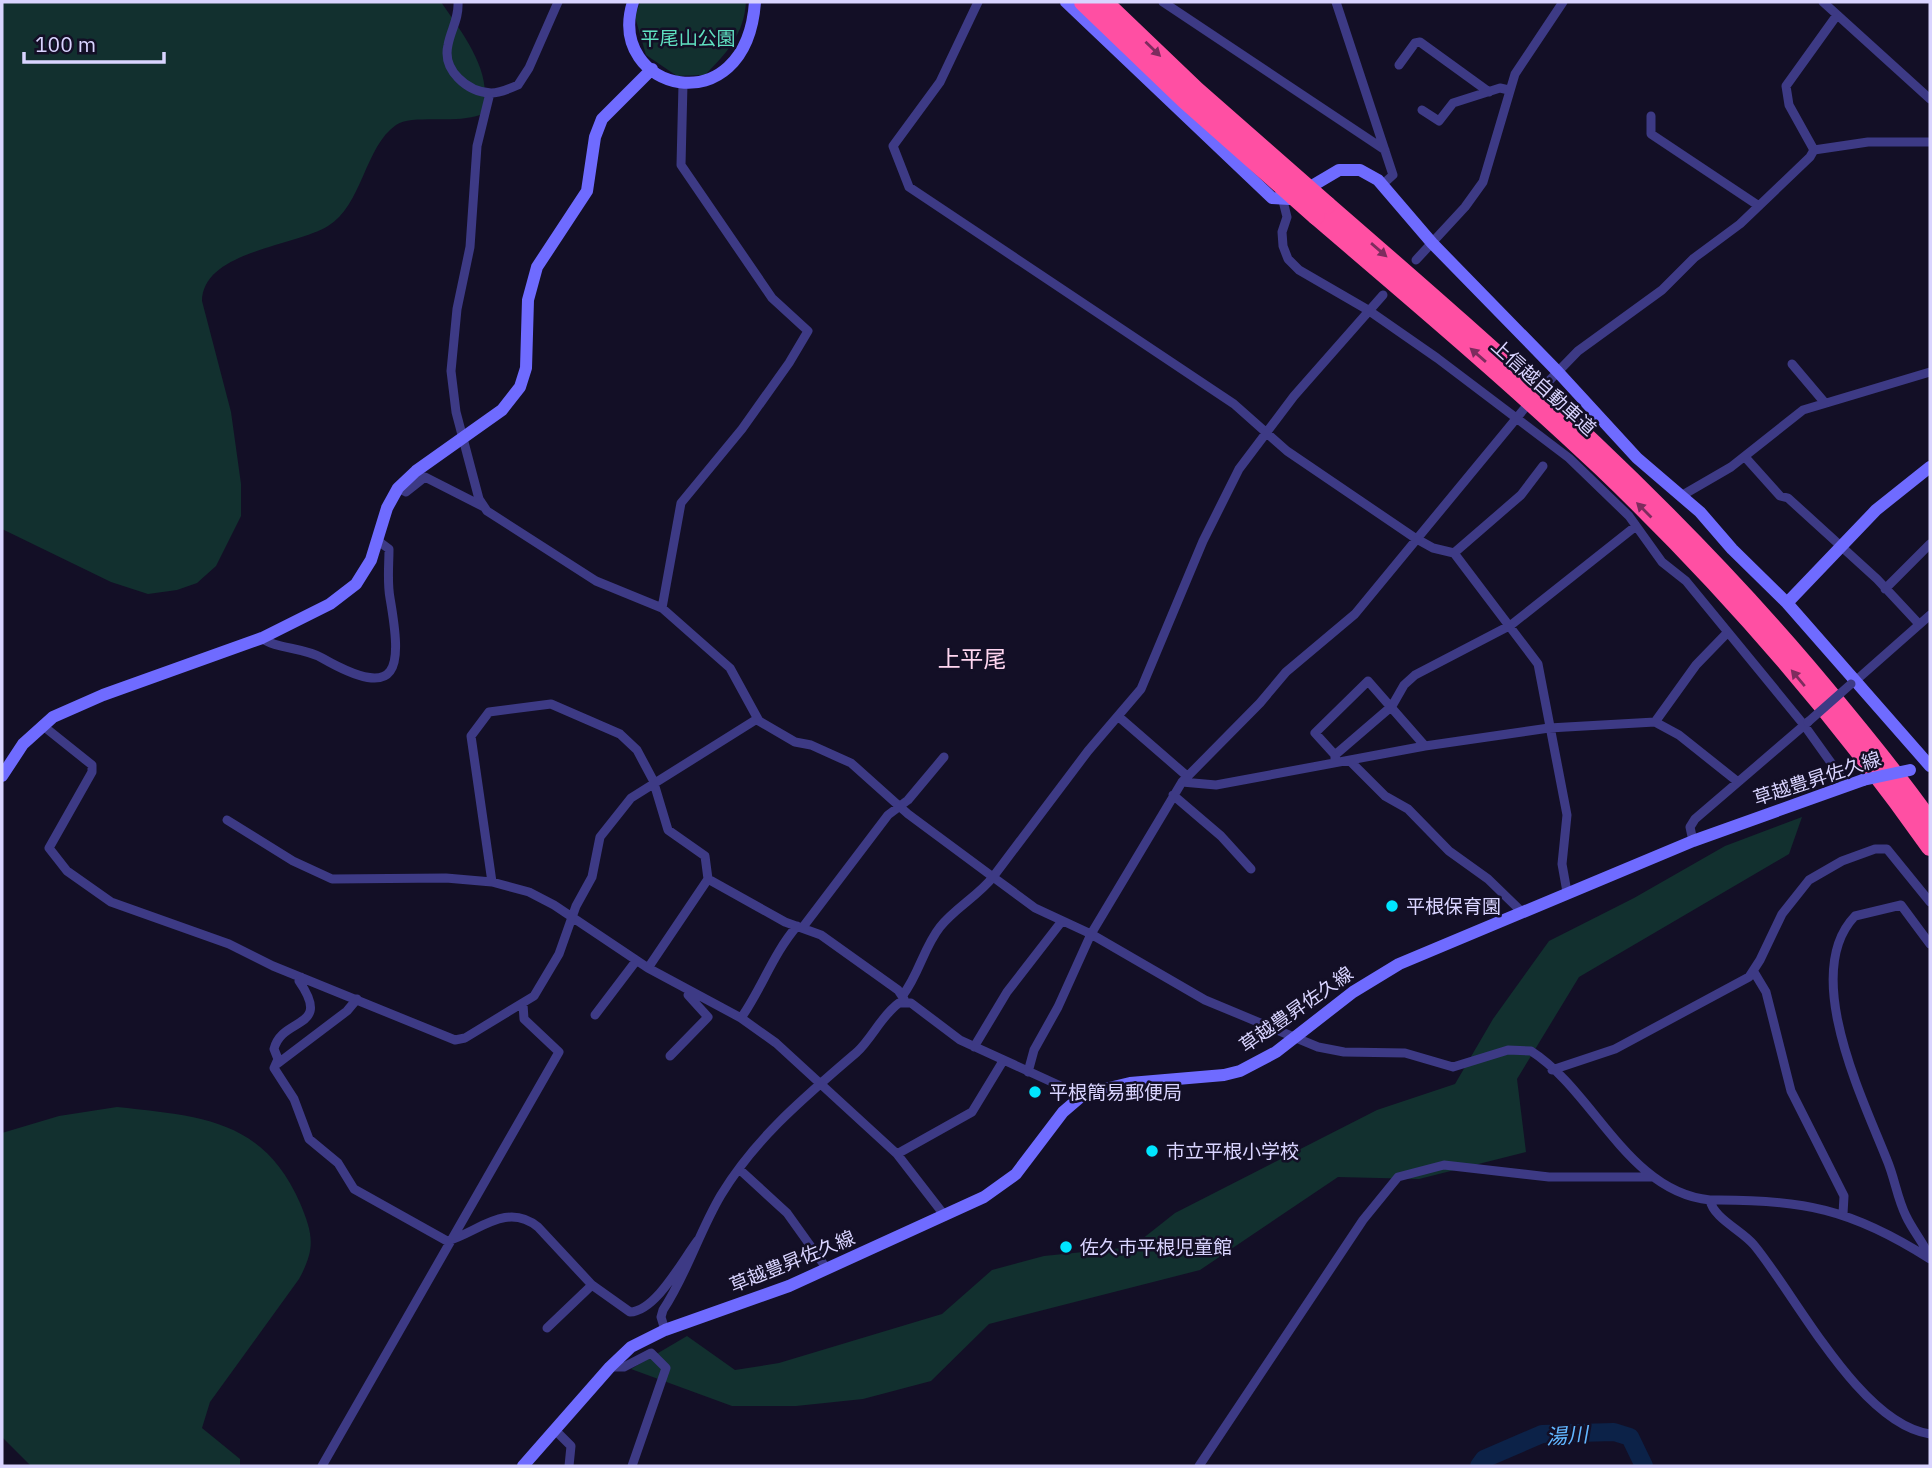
<svg xmlns="http://www.w3.org/2000/svg" width="1932" height="1468" viewBox="0 0 1932 1468" font-family="'IBM Plex Sans','Noto Sans JP',sans-serif">
	<style>
		.green { fill: #12302f }
		.lines { fill: none; stroke-linecap: round; stroke-linejoin: round }
		.river { stroke: #0c2248; stroke-width: 18 }
		.street { stroke: #3d3a85; stroke-width: 9 }
		.secondary { stroke: #6f6bff; stroke-width: 12 }
		.highway { stroke: #ff4fa3; stroke-width: 18 }
		.street-bridge { stroke: #3d3a85; stroke-width: 9 }
		.secondary-bridge { stroke: #6f6bff; stroke-width: 12 }
		.highway-bridge { stroke: #ff4fa3; stroke-width: 18 }
		.oneway { fill: #7d2c5e }
		.poi-dot { fill: #00e5ff; stroke: #130f26; stroke-width: 2.5 }
		.labels { text-anchor: middle; dominant-baseline: central; stroke-width: 5; stroke-linejoin: round; paint-order: stroke }
		.park-label { font-size: 19px; fill: #5fe0c0; stroke: #130f26 }
		.street-label { font-size: 19px; fill: #d9d4ff; stroke: #130f26 }
		.poi-label { font-size: 19px; fill: #d9d4ff; stroke: #130f26; text-anchor: start }
		.water-label { font-size: 21px; font-style: italic; fill: #62b6ff; stroke: #130f26 }
		.quarter-label { font-size: 23px; fill: #ffd6f0; stroke: #130f26 }
	</style>
	<rect width="100%" height="100%" fill="#130f26"/>
	<!-- green -->
	<path class="green" d="M 2,2 L 441,2 C 462,33 498,77 480,115 C 456,124 411,114 396,125 C 365,146 362,206 328,226 C 293,247 203,251 202,301 L 231,412 L 241,484 L 241,516 L 216,566 L 197,583 L 177,590 L 148,594 L 111,582 L 2,529 Z
		M 640,2 L 746,2 C 744,34 727,53 705,75 L 677,76 L 646,55 L 635,17 Z
		M 1802,817 L 1789,854 L 1579,977 L 1517,1079 L 1526,1152 L 1419,1179 L 1338,1177 L 1200,1270 L 989,1324 L 931,1381 L 863,1399 L 796,1406 L 732,1406 L 631,1369 L 687,1336 L 735,1370 L 779,1363 L 942,1314 L 992,1270 L 1044,1256 L 1132,1247 L 1175,1213 L 1377,1110 L 1455,1084 L 1493,1019 L 1549,941 L 1634,898 L 1725,846 Z
		M 117,1107 C 198,1116 263,1118 300,1203 C 313,1234 316,1248 299,1279 L 210,1402 L 202,1428 L 240,1459 L 240,1466 L 31,1466 L 2,1437 L 2,1133 L 59,1116 Z"/>
	<g class="lines">
		<!-- river -->
		<path class="river" d="M 1479,1466 L 1484,1459 L 1542,1434 L 1614,1432 L 1630,1437 L 1644,1466"/>
		<!-- street -->
		<path class="street" d="M 458,2 C 459,19 451,29 448,45 C 442,70 467,92 491,93 C 500,93 509,89 518,85 L 529,68 L 558,2
			M 978,2 L 940,82 L 893,146 L 909,187 L 1234,404 L 1287,451 L 1415,538 L 1433,548 L 1454,553 L 1538,664 L 1567,815 L 1562,864 L 1567,892
			M 1163,2 L 1385,150
			M 1336,2 L 1393,175 L 1383,184
			M 1823,2 L 1930,99
			M 1399,65 L 1415,43 L 1420,42 L 1489,92
			M 490,93 L 477,146 L 470,247 L 457,309 L 451,371 L 456,412 L 479,499 L 487,511 L 596,581 L 662,608 L 730,668 L 759,721 L 795,742 L 811,745 L 851,763 L 908,814 L 993,877 C 978,896 955,908 940,927 C 924,947 919,974 903,995
			M 1422,110 L 1439,121 L 1453,103 L 1500,88 L 1509,90
			M 1651,116 L 1651,134 L 1759,206
			M 1814,150 L 1868,142 L 1930,142
			M 1283,201 L 1287,217 L 1282,232 L 1283,246 L 1288,259 L 1299,270 L 1368,310 L 1437,358 L 1569,458 L 1629,516 L 1662,562 L 1686,581 L 1804,725 L 1847,785
			M 1416,260 L 1465,207 L 1483,182 L 1515,74 L 1563,2
			M 1383,295 L 1294,396 L 1239,469 L 1203,541 L 1141,689 L 1088,751 L 993,877 L 1035,908 L 1091,934 L 1205,1000 L 1318,1047 L 1344,1052 L 1405,1053 L 1453,1067 L 1508,1050 L 1531,1051 C 1594,1091 1628,1192 1710,1200 C 1713,1218 1743,1231 1754,1245 C 1797,1297 1860,1424 1930,1434
			M 1792,364 L 1825,403
			M 1545,385 L 1578,351 L 1662,290 L 1694,258 L 1740,224 L 1810,157 L 1814,150 L 1789,105 L 1786,86 L 1837,15
			M 1745,457 L 1780,496 L 1788,498 L 1877,579 L 1919,624
			M 398,488 L 406,492 L 425,477 L 484,507
			M 1681,496 L 1731,467 L 1803,410 L 1930,372
			M 1454,553 L 1521,495 L 1543,466
			M 1885,589 L 1930,544
			M 662,608 L 681,503 L 742,429 L 789,363 L 808,331 L 772,298 L 681,165 L 683,84
			M 262,638 C 275,649 303,647 322,658 C 401,703 402,668 390,598 C 387,582 389,565 389,549 L 377,540
			M 1853,683 L 1930,615
			M 1119,717 L 1187,776
			M 1655,722 L 1696,665 L 1727,633
			M 42,725 L 92,765 L 92,772 L 49,848 L 67,871 L 111,902 L 229,944 L 273,966 L 455,1040 L 465,1038 L 534,996 L 559,954 L 576,906 L 592,877 L 600,837 L 631,798 L 757,719
			M 1335,755 L 1392,706 L 1404,685 L 1415,675 L 1511,625 L 1636,526
			M 1335,759 L 1335,755 L 1315,733 L 1368,681 L 1425,746
			M 1350,761 L 1385,796 L 1408,809 L 1449,851 L 1488,879 L 1522,912
			M 1182,782 L 1216,785 L 1425,746 L 1549,728 L 1655,722 L 1679,735 L 1738,782
			M 1173,795 L 1221,836 L 1251,869
			M 227,820 L 293,861 L 332,879 L 446,878 L 492,882 L 529,892 L 554,905 L 648,968 L 741,1018 L 776,1043 L 897,1154 L 945,1216
			M 1693,841 L 1690,827 L 1695,819 L 1808,722
			M 708,879 L 785,922 L 821,935 L 898,990 L 904,999
			M 492,882 L 471,736 L 489,712 L 551,704 L 620,734 L 637,750 L 653,780 L 668,830 L 705,856 L 708,879 L 648,968
			M 803,927 L 888,815 L 908,800 L 944,757
			M 1930,944 L 1901,905 L 1855,916 C 1800,973 1863,1099 1887,1160 C 1895,1179 1897,1198 1906,1216 C 1913,1231 1924,1243 1930,1258
			M 1754,972 L 1766,992 L 1791,1091 L 1844,1196 L 1843,1214
			M 301,977 L 299,981 C 333,1030 282,1016 274,1049 L 278,1059 L 274,1068 L 294,1099 L 309,1139 L 338,1163 L 354,1189 L 447,1241 C 477,1233 506,1201 538,1227 L 592,1285 L 630,1312 C 656,1311 682,1261 698,1240
			M 595,1015 L 636,961
			M 741,1018 C 762,988 773,954 797,926
			M 974,1047 L 1007,992 L 1062,921
			M 670,1056 L 708,1017 L 688,995
			M 277,1064 L 347,1011 L 357,999
			M 1552,1070 L 1615,1049 L 1749,977 L 1760,960 L 1782,914 L 1809,880 L 1842,861 L 1875,849 L 1887,849 L 1930,902
			M 1028,1072 L 1034,1050 L 1058,1007 L 1091,934 L 1182,782 L 1260,703 L 1286,672 L 1355,614 L 1524,409
			M 897,1154 L 972,1112 L 1003,1061
			M 739,1169 L 787,1213 L 827,1269
			M 1710,1200 C 1802,1199 1852,1209 1930,1259
			M 547,1328 L 592,1285
			M 665,1330 L 661,1317 L 663,1310 C 687,1274 699,1232 721,1195 C 756,1137 806,1096 857,1052 C 872,1038 882,1015 899,1003 L 911,1003 L 960,1040 L 1065,1088 L 1078,1099
			M 610,1367 L 624,1367 L 651,1353 L 666,1368 L 632,1466
			M 555,1430 L 571,1446 L 569,1466
			M 322,1466 L 559,1052 L 524,1019 L 523,1004
			M 1199,1466 L 1363,1220 L 1398,1177 L 1444,1165 L 1549,1177 L 1653,1177"/>
		<!-- secondary -->
		<path class="secondary" d="M 633,2 C 605,91 746,127 755,2
			M 1066,2 L 1272,198 L 1290,199 L 1339,170 L 1360,170 L 1378,180 L 1432,243 L 1558,372 L 1637,458 L 1700,512 L 1732,549 L 1787,603 L 1930,766
			M 1787,603 L 1876,510 L 1930,467
			M 2,776 L 23,744 L 53,717 L 103,695 L 262,638 L 330,604 L 356,584 L 371,560 L 387,508 L 398,488 L 416,471 L 502,410 L 520,387 L 526,368 L 528,300 L 537,267 L 587,191 L 595,137 L 602,119 L 652,69
			M 523,1466 L 610,1367 L 631,1347 L 665,1330 L 789,1286 L 984,1197 L 1016,1174 L 1063,1112 L 1084,1094 L 1130,1083 L 1224,1075 L 1240,1071 L 1276,1052 L 1353,992 L 1399,964 L 1693,841 L 1863,780"/>
		<!-- highway -->
		<path class="highway" d="M 1327,205 C 1508,362 1687,518 1839,705 C 1870,743 1902,781 1930,822
			M 1316,216 C 1413,299 1510,381 1602,468 C 1723,584 1834,711 1930,847"/>
		<!-- street-bridge -->
		<path class="street-bridge" d="M 1808,722 L 1851,684"/>
		<!-- secondary-bridge -->
		<path class="secondary-bridge" d="M 1863,780 L 1910,770"/>
		<!-- highway-bridge -->
		<path class="highway-bridge" d="M 1083,2 L 1185,100 L 1316,216
			M 1104,2 L 1196,90 L 1327,205"/>
	</g>
	<!-- one-way arrows -->
	<defs><path id="oneway-solid" d="M-6-.8H1V-3.2L6.5 0L1 3.2V.8H-6Z" transform="scale(1.75)"/></defs>
	<g class="oneway">
		<use href="#oneway-solid" transform="translate(1153 49) rotate(44)"/>
		<use href="#oneway-solid" transform="translate(1379 250) rotate(41)"/>
		<use href="#oneway-solid" transform="translate(1478 355) rotate(-139)"/>
		<use href="#oneway-solid" transform="translate(1644 510) rotate(-135)"/>
		<use href="#oneway-solid" transform="translate(1798 678) rotate(-130)"/>
	</g>
	<!-- markers -->
	<g class="poi-dot">
		<circle cx="1392" cy="906" r="7"/>
		<circle cx="1035" cy="1092" r="7"/>
		<circle cx="1152" cy="1151" r="7"/>
		<circle cx="1066" cy="1247" r="7"/>
	</g>
	<g class="labels">
		<!-- park labels -->
		<g class="park-label">
			<text x="688" y="38">平尾山公園</text>
		</g>
		<!-- street labels -->
		<g class="street-label">
			<text transform="translate(1544 387) rotate(42)">上信越自動車道</text>
			<text transform="translate(1817 778) rotate(-18)">草越豊昇佐久線</text>
			<text transform="translate(1296 1009) rotate(-35)">草越豊昇佐久線</text>
			<text transform="translate(792 1261) rotate(-22)">草越豊昇佐久線</text>
		</g>
		<!-- poi labels -->
		<g class="poi-label">
			<text x="1406" y="906">平根保育園</text>
			<text x="1049" y="1092">平根簡易郵便局</text>
			<text x="1166" y="1151">市立平根小学校</text>
			<text x="1080" y="1247">佐久市平根児童館</text>
		</g>
		<!-- water labels -->
		<g class="water-label">
			<text transform="translate(1567 1435) rotate(-4)">湯川</text>
		</g>
		<!-- quarter labels -->
		<g class="quarter-label">
			<text x="972" y="658">上平尾</text>
		</g>
	</g>
	<!-- border -->
	<rect width="1932" height="1468" fill="none" stroke="#d9d4ff" stroke-width="7"/>
	<!-- scale -->
	<path d="M24 52v10h140v-10" fill="none" stroke="#d9d4ff" stroke-width="3.5"/>
	<text x="35" y="52" font-size="21" fill="#d9d4ff" stroke="#130f26" stroke-width="5" paint-order="stroke">100 m</text>
</svg>
